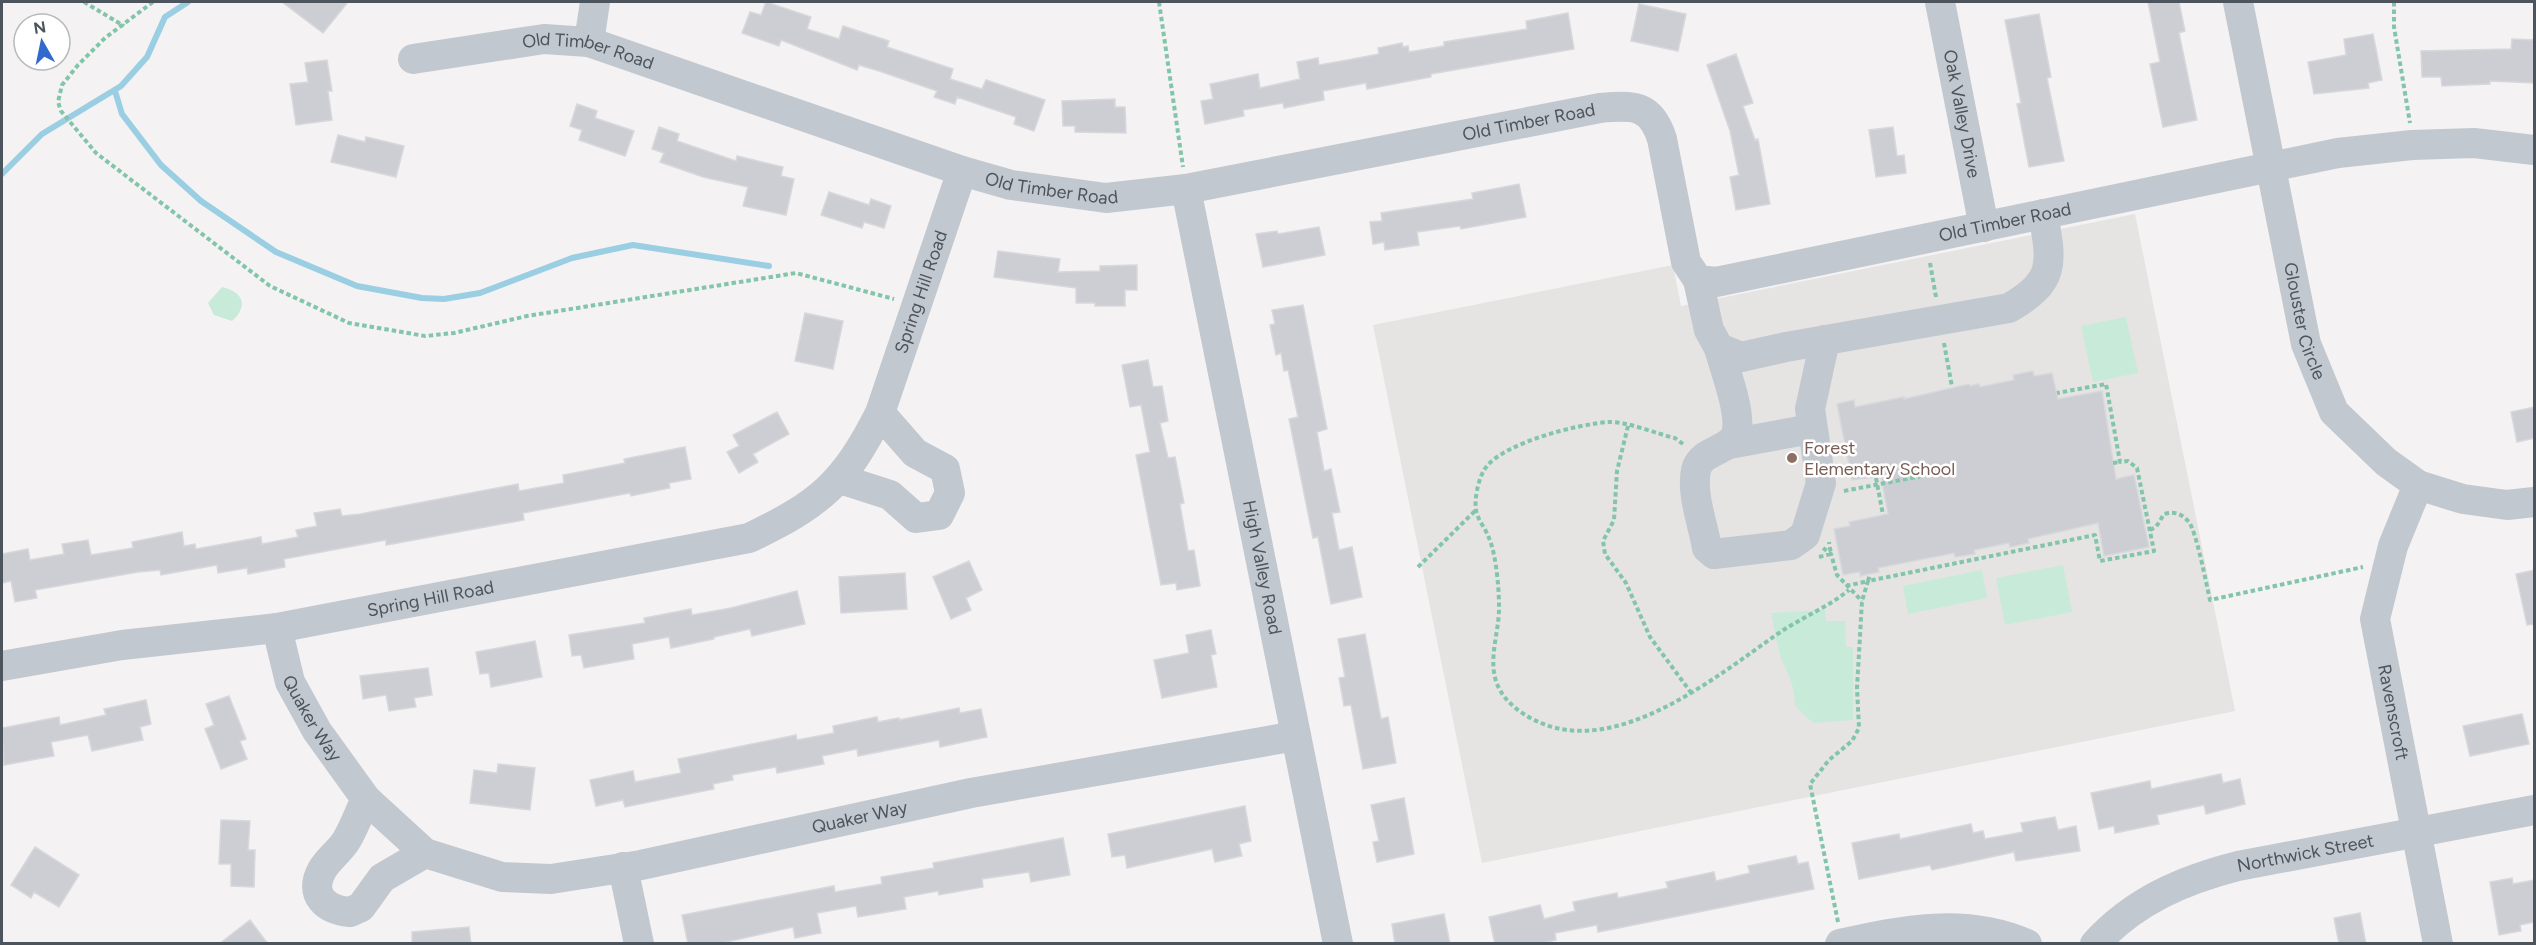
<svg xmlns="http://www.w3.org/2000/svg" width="2536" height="945" viewBox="0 0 2536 945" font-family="Figtree,sans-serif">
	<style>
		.education { fill: #e5e4e3 }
		.green { fill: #c7ebd8 }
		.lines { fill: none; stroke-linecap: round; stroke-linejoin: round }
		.stream { stroke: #9acee2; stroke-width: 6 }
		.building { fill: #cdced4; stroke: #d7d8dc; stroke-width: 1.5 }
		.path { stroke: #83c5aa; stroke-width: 4; stroke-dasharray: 4.5 3; stroke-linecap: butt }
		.minor { stroke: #c2c8cf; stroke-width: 30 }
		.education-dot { fill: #8d6e63; stroke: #fff; stroke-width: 2 }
		.labels { text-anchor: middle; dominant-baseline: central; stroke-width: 5; stroke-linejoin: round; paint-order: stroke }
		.street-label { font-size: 18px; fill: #4c545d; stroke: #fff }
		.education-label { font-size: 18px; fill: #785e54; stroke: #fff; text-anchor: start }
	</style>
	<rect width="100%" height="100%" fill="#f4f2f2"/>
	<!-- education -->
	<path class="education" d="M 2135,214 L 2235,711 L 1482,863 L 1373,325 L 1673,265 L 1681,306 Z"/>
	<!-- green -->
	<path class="green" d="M 222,287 C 243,292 249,305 232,321 L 214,315 L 208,303 Z
		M 2126,317 L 2138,373 L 2093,382 L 2081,326 Z
		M 2063,565 L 2072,612 L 2005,625 L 1996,578 Z
		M 1982,570 L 1987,598 L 1908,614 L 1903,586 Z
		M 1825,610 L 1826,621 L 1845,621 L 1846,647 L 1853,647 L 1853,720 L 1813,723 L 1795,706 C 1795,689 1791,679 1784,665 C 1777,650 1775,629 1771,613 Z"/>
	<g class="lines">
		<!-- stream -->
		<path class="stream" d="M 115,91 L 122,114 L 161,165 L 201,201 L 276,252 L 357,286 L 422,298 L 444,299 L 480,293 L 572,258 L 633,245 L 769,266
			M 2,174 L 42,134 L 121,86 L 147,57 L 165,17 L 188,2"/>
	</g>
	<!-- building -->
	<path class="building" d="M 282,2 L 348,2 L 323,33 Z
		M 766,2 L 811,17 L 807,29 L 839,39 L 843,26 L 889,41 L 887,47 L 953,69 L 950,79 L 982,89 L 986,80 L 1045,100 L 1034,131 L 1014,124 L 1016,117 L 957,97 L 955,104 L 934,97 L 937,91 L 879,71 L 859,65 L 857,70 L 781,40 L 779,46 L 742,33 L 750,12 L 761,15 Z
		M 2148,2 L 2179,2 L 2185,31 L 2179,33 L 2197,120 L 2163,127 L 2150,64 L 2160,62 Z
		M 1639,4 L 1686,14 L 1678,51 L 1631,41 Z
		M 1568,13 L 1574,49 L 1431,74 L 1431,77 L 1367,89 L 1366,83 L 1323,91 L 1324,100 L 1284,108 L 1283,103 L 1243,110 L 1244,116 L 1205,124 L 1201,101 L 1213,99 L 1210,84 L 1258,74 L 1260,88 L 1300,79 L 1297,62 L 1318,58 L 1319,65 L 1342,61 L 1379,54 L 1378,48 L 1402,43 L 1403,47 L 1408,46 L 1409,52 L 1444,46 L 1444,42 L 1527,29 L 1526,21 Z
		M 2039,14 L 2051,77 L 2047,78 L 2064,161 L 2029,167 L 2017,104 L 2021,103 L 2005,20 Z
		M 2373,34 L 2382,80 L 2368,83 L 2369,88 L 2314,94 L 2308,62 L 2346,55 L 2344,39 Z
		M 2512,39 L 2535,40 L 2535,83 L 2490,81 L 2490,84 L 2442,86 L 2441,77 L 2422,77 L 2421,51 L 2511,49 Z
		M 1736,54 L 1753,103 L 1743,106 L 1755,140 L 1758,139 L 1770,204 L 1736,210 L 1730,177 L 1739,175 L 1730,131 L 1707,65 Z
		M 327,60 L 332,91 L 328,91 L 332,120 L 296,125 L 290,84 L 308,82 L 305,63 Z
		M 1115,99 L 1115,107 L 1125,107 L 1126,133 L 1075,132 L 1075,126 L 1063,126 L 1062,101 Z
		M 577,104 L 597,111 L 595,118 L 634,131 L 625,156 L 579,140 L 582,130 L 570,126 Z
		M 659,127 L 679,134 L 677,141 L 736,161 L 737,156 L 783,167 L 781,176 L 794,179 L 786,215 L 743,206 L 748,187 L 703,177 L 660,162 L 664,153 L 652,149 Z
		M 1893,127 L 1897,156 L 1904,155 L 1906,173 L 1876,177 L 1869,130 Z
		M 338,135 L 365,142 L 366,137 L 404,146 L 396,177 L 331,162 Z
		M 1519,184 L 1526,217 L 1461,229 L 1460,226 L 1417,232 L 1419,245 L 1385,250 L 1384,242 L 1373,244 L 1370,222 L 1382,221 L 1381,213 L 1473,199 L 1472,193 Z
		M 829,192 L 869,205 L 871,199 L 891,206 L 884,228 L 864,222 L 862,228 L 821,215 Z
		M 1319,227 L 1325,255 L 1263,267 L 1256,234 L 1277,231 L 1278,234 Z
		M 998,251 L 1060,259 L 1058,272 L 1100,271 L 1100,266 L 1137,265 L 1137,290 L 1125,290 L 1125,306 L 1095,306 L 1095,303 L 1076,303 L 1076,288 L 994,277 Z
		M 1303,305 L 1327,429 L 1317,432 L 1324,471 L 1331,469 L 1340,512 L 1332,513 L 1339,550 L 1352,547 L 1362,597 L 1331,604 L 1318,537 L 1313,538 L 1289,419 L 1298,417 L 1288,370 L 1284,371 L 1281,353 L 1276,355 L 1270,325 L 1275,324 L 1272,310 Z
		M 805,313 L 843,321 L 833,369 L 795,361 Z
		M 1148,360 L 1153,387 L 1162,386 L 1168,421 L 1160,423 L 1168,458 L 1175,457 L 1184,503 L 1180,504 L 1188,551 L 1194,550 L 1200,586 L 1177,590 L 1176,583 L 1161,585 L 1136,455 L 1150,452 L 1141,405 L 1130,407 L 1122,365 Z
		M 2033,371 L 2034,376 L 2052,373 L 2058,399 L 2102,391 L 2116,479 L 2134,475 L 2149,547 L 2104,556 L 2098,523 L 2028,539 L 2029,543 L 2010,547 L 2009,543 L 1974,550 L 1975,554 L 1955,557 L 1954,553 L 1878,568 L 1879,572 L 1860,576 L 1860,572 L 1843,575 L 1834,529 L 1850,526 L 1849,522 L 1888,514 L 1881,476 L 1852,480 L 1837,404 L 1854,400 L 1855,407 L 1904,397 L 1904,399 L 1969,384 L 1970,386 L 1979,384 L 1980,387 L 2014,380 L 2013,375 Z
		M 2535,407 L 2535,438 L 2517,442 L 2511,412 Z
		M 777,412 L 789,434 L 753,454 L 758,462 L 739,473 L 727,452 L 739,446 L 733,435 Z
		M 685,447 L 691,479 L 669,483 L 670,488 L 631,496 L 630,493 L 523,513 L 524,520 L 386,545 L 386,540 L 284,559 L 285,567 L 248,574 L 247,568 L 218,573 L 217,565 L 161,575 L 160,570 L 138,572 L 35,590 L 37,598 L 15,602 L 11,581 L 2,583 L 2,554 L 28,549 L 30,560 L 64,554 L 62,544 L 88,540 L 91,555 L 133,548 L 132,542 L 182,532 L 184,546 L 195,544 L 196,549 L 261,537 L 262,544 L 298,537 L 296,530 L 317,526 L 314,513 L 340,509 L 342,516 L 360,514 L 518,484 L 519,491 L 564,483 L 563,475 L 625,463 L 624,459 Z
		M 969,561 L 982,590 L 966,598 L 971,610 L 951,619 L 933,577 Z
		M 2535,570 L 2535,624 L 2527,625 L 2516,574 Z
		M 905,573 L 907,609 L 841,613 L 839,577 Z
		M 797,591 L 805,624 L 752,636 L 750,629 L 714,637 L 714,639 L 671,648 L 669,637 L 632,644 L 634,659 L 584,668 L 581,655 L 572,656 L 569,635 L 645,623 L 644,618 L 691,609 L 692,615 L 731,608 Z
		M 1211,630 L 1216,654 L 1211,655 L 1217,687 L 1162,698 L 1154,660 L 1189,653 L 1186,635 Z
		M 1365,634 L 1381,719 L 1388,717 L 1396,763 L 1363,769 L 1351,705 L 1344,706 L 1339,678 L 1345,677 L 1338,639 Z
		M 535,641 L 542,677 L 491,687 L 489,673 L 480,674 L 476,652 Z
		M 428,668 L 432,695 L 414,698 L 416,707 L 389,711 L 386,695 L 363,699 L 360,676 Z
		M 229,696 L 246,739 L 240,741 L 247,759 L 221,769 L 205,729 L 214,725 L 206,704 Z
		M 146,700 L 151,724 L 140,727 L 143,740 L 92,751 L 88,735 L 51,742 L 54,756 L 4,765 L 2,728 L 59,717 L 60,725 L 106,715 L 104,709 Z
		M 959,708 L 960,713 L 981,709 L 987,737 L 940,747 L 939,740 L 858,756 L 857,749 L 822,756 L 824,764 L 777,773 L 776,767 L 732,775 L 733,780 L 713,784 L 714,789 L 625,807 L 623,800 L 596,806 L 590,780 L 633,771 L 635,782 L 681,773 L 678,759 L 796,735 L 797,740 L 834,733 L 833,726 L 877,717 L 878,722 L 899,718 L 899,720 Z
		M 2522,714 L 2529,744 L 2470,756 L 2463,726 Z
		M 498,764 L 535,768 L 530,810 L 470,803 L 474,770 L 497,773 Z
		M 2221,774 L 2223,783 L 2240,779 L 2245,804 L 2206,814 L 2204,805 L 2157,815 L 2159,824 L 2115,833 L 2114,826 L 2099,829 L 2091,793 L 2150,781 L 2151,789 Z
		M 1404,798 L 1414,854 L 1377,862 L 1373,842 L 1379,841 L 1371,805 Z
		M 1245,806 L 1251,841 L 1239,844 L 1242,856 L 1215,862 L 1212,849 L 1127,868 L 1125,855 L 1112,857 L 1108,834 Z
		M 2055,817 L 2058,830 L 2076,826 L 2080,851 L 2016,861 L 2014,852 L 1932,870 L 1930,865 L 1859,879 L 1852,843 L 1899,834 L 1900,839 L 1971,824 L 1973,833 L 1983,831 L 1985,839 L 2023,832 L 2021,823 Z
		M 221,820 L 250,821 L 248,850 L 255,850 L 254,887 L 231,886 L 231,864 L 219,864 Z
		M 1063,838 L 1070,875 L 1031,882 L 1029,872 L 982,879 L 983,887 L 939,895 L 938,891 L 904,897 L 906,909 L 858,917 L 856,906 L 817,913 L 821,933 L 795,938 L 793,927 L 718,944 L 688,944 L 682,915 L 834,886 L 835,892 L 882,884 L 881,877 L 934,868 L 933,863 Z
		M 35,847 L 79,875 L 59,907 L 34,892 L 31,898 L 11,885 Z
		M 1796,856 L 1798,864 L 1808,862 L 1814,889 L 1598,932 L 1597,925 L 1555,933 L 1556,940 L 1539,944 L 1495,944 L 1489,917 L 1540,905 L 1544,919 L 1575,911 L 1573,902 L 1617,893 L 1618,898 L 1668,888 L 1666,882 L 1714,872 L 1716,881 L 1750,873 L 1748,866 Z
		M 2512,878 L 2513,884 L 2535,880 L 2535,922 L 2520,925 L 2521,931 L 2499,935 L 2490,882 Z
		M 2360,913 L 2366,944 L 2339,944 L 2334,918 Z
		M 1444,914 L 1450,944 L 1395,944 L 1392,924 Z
		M 250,920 L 268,944 L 219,944 Z
		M 469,927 L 471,944 L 412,944 L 412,932 Z"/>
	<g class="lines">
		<!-- path -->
		<path class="path" d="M 84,2 L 124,26
			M 153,2 L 105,38 L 78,65 L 62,85 L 58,102 L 61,111 L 96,153 L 270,286 L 349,323 L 425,336 L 454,333 L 527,316 L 796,273 L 894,299
			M 1159,2 L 1183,167
			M 2394,2 L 2394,27 L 2410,123
			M 1930,263 L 1936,297
			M 1944,343 L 1952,387
			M 1628,426 L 1617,471 L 1614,520 L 1603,541 L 1605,554 L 1626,583 L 1650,637 L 1692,694
			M 1683,444 L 1675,438 C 1657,434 1626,421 1609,422 C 1578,424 1507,442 1487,466 C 1479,475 1474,498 1476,510 C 1477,519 1486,529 1489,538 C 1496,554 1499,588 1499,605 C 1500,633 1485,664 1500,690 C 1508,705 1526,717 1541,723 C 1619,756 1716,677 1776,635 C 1800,618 1827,608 1849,590
			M 2113,463 L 2120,462
			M 1876,478 L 1883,515
			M 1844,491 L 1937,473
			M 2150,530 L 2156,527 L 2164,514 C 2175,511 2182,514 2189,522 C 2197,534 2206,583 2210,600 L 2363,567
			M 1823,548 L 1831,554 L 1837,575 L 1862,601
			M 1819,557 L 1831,554 L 1829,542
			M 1418,567 L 1476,510
			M 1846,586 L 1868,581 L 1870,574
			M 1838,922 L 1810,784 L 1829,760 L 1852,741 L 1859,728 L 1857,688 L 1862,601 L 1868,581 L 2095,535 L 2100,561 L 2154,551 L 2137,468 L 2128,461 L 2120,462 L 2106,384 L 2057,393"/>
		<!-- minor -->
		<g class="minor">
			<path id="s1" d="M 1940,2 L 1984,227"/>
			<path id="s2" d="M 2238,2 L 2306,344 L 2334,412 L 2386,462 L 2418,485 L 2463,499 L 2507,505 L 2534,502"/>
			<path d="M 589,42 L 595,2"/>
			<path id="s3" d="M 413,59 L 544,39 L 589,42 L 962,171 L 1011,185 L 1106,198 L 1186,189 L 1600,108 C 1633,105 1651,104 1662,139 L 1686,262 L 1698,280 L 1716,282 L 2338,153 L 2412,145 L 2474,143 L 2534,150"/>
			<path id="s4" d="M 1186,189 L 1338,944"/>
			<path d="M 1698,280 L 1709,330 L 1719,348 L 1741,357 L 1786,347 L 2009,308 C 2056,281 2052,263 2043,214"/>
			<path d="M 1719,348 C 1725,370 1740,409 1737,430 C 1734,452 1701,448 1696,470 C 1691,494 1703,524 1707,548 L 1714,554 L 1791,545 L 1805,535 L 1821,483 L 1810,409 L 1825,340"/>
			<path d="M 1729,444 L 1811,429"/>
			<path d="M 840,479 L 890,495 L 916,518 L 939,515 L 950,493 L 945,469 L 915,453 L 880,413"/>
			<path id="s5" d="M 2418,485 L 2393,546 L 2375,619 L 2438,944"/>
			<path id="s6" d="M 277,628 L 290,682 L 317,731 L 366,799 L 425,853 L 502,877 L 551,879 L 641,865 L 971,793 L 1296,736"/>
			<path id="s7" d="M 2,666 L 122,645 L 277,628 L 749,538 C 820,504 844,484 880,413 L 962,171"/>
			<path d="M 366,799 C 359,813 354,828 346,841 C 339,852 328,859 322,870 C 308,895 326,910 350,912 L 361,907 L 382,878 L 425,853"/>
			<path d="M 623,867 L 639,944"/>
			<path d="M 1840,944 C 1903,930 1965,917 2027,944"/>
			<path id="s8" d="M 2095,944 C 2134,901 2183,880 2238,866 L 2534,810"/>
		</g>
	</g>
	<!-- markers -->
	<circle class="education-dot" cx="1792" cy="458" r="6"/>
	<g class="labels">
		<!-- street labels -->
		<g class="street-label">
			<text stroke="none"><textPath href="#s3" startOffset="178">Old Timber Road</textPath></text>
			<text stroke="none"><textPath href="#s1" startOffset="114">Oak Valley Drive</textPath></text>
			<text stroke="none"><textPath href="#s3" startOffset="1149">Old Timber Road</textPath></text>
			<text stroke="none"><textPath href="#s3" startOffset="664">Old Timber Road</textPath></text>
			<text stroke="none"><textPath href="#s3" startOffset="1760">Old Timber Road</textPath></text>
			<text stroke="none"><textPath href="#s7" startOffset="1072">Spring Hill Road</textPath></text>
			<text stroke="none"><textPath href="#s2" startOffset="326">Glouster Circle</textPath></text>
			<text stroke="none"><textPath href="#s4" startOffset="386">High Valley Road</textPath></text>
			<text stroke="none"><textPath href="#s7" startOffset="434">Spring Hill Road</textPath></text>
			<text stroke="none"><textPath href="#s5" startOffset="236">Ravenscroft</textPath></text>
			<text stroke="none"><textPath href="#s6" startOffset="98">Quaker Way</textPath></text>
			<text stroke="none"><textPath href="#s6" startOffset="720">Quaker Way</textPath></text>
			<text stroke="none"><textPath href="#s8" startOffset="234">Northwick Street</textPath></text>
		</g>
		<!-- education labels -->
		<g class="education-label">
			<text x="1804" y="448">Forest<tspan x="1804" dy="21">Elementary School</tspan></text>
		</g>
	</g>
	<!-- border -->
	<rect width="2536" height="945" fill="none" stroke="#4c545d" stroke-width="6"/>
	<!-- north arrow -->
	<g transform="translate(42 42) rotate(351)"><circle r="28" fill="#ffffff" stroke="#b7bbbe" stroke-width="1.5"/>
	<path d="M0-4.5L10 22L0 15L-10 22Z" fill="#316acf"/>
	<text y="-9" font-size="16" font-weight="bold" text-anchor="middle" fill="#4c545d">N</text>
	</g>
</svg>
